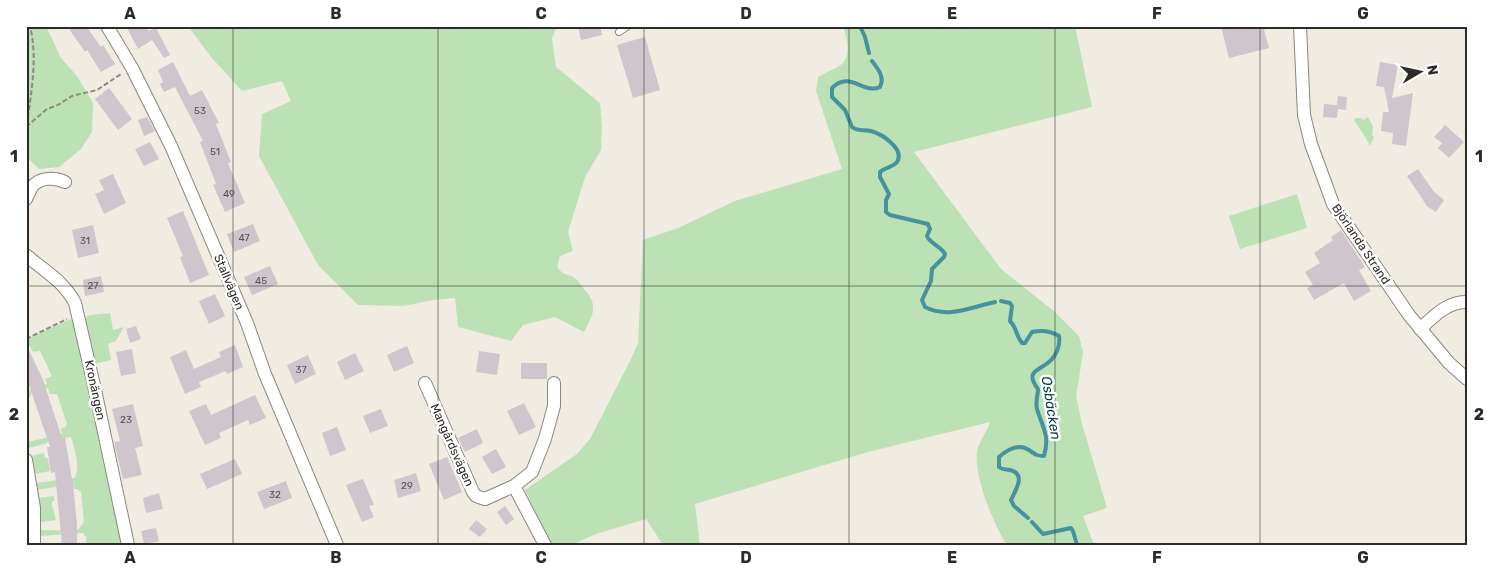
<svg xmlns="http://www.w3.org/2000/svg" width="1493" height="571" viewBox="0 0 1493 571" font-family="Rubik,sans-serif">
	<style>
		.green { fill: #bce1b4 }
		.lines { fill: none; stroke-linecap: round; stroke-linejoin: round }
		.stream { stroke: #46929f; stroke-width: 4 }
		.building { fill: #cec5cd }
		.service-casing { stroke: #8b877e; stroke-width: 8 }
		.minor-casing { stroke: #8b877e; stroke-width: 14 }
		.path { stroke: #8d8a83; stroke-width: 2; stroke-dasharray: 5 2.5; stroke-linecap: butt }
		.service { stroke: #fff; stroke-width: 6 }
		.minor { stroke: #fff; stroke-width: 12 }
		.grid { fill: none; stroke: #2d2b28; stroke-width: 1; stroke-opacity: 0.55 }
		.labels { text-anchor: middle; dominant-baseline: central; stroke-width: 5; stroke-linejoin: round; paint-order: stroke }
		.number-label { font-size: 10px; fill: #555251 }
		.street-label { font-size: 12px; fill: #2d2b28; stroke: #fff }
		.water-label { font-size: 14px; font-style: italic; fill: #0a3d46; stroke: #fff }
		.neatline { fill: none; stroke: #2d2b28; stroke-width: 2 }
		.grid-label { font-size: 16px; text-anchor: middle; font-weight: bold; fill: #2d2b28 }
	</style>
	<rect width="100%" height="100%" fill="#f0ece2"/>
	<!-- green -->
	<path class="green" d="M 26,26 L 46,26 L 61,58 L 77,76 L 93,103 L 92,132 L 81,149 L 59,167 L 39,169 L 26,156 Z
		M 188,26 L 557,26 L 552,38 L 556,67 L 600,103 L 602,126 L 601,150 L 585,177 L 568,232 L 573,251 L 560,256 L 557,267 C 563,275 565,273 573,277 C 577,279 581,285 584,289 C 599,305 593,315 584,332 L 555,317 L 523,325 L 511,341 L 458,327 L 455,298 L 433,300 L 404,306 L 358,305 L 318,265 L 259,156 L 262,114 L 291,101 L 282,81 L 242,91 L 211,57 Z
		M 843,26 L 1075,26 L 1092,107 L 914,152 L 1001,269 L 1055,312 L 1079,336 L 1083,352 L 1076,397 L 1083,427 L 1107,508 L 1083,516 L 1094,545 L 1007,545 C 994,526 973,474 977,451 C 979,441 987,432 990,422 L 868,452 L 695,504 L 700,545 L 663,545 L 646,519 L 596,534 L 571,545 L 550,545 L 525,490 L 577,454 L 590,439 L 630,361 L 638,343 L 643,240 L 678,228 L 735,201 L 842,169 L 816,91 L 818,77 C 824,73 840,67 843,63 C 851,53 847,37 843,26 Z
		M 1368,117 L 1373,126 L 1372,135 L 1374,137 L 1370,146 C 1366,137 1360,130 1354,120 L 1355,118 L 1361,118 L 1363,120 Z
		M 1297,194 L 1307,228 L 1240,249 L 1229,216 Z
		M 110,313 L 113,330 L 124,327 L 116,341 L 108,344 L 111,360 L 94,364 L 85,318 L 90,315 Z
		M 71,319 L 81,337 L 125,545 L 86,545 L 86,537 L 83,533 L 41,536 L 41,530 C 53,530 65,531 78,530 L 84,522 L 81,492 L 77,489 L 74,489 L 73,484 L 37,490 L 36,483 L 75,478 C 80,464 75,451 71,437 L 49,440 L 47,443 L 29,448 L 28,442 L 62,434 L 61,429 L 65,427 L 67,424 L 57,394 L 50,394 L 48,388 L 31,393 L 31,396 L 26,398 L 26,392 L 47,384 L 45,379 L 52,376 L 40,351 L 33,352 L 30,346 L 26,345 L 26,339 Z
		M 44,453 L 45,458 L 48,458 L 50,471 L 35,474 L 31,456 Z
		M 54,496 L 54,501 L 52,501 L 52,508 L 53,508 L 56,520 L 41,522 L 38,498 Z"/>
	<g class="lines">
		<!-- stream -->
		<path class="stream" d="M 860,26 L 865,37 L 869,53
			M 872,61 C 878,69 885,77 880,87 C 864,95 850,70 832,88 L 832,97 L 845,110 L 852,127 C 858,132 864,129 871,131 C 882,134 905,149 897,162 C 892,168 885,167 880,172 L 880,177 L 889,194 L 886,200 L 886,212 L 890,215 L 928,224 L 930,229 L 927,236 C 929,243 941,246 945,254 L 944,257 L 932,269 L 931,281 L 922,300 L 925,307 C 948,319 971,307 995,302
			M 1001,301 L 1010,303 L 1012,306 L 1010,321 C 1017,328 1016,336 1022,343 L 1025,343 L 1032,332 C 1041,330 1051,331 1059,336 C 1060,344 1057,353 1052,359 C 1042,371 1023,369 1038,389 C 1038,396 1035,402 1037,409 C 1043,429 1050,435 1044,456 C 1036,456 1035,454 1029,450 C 1019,443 1007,450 999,457 L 999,467 C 1003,470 1005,469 1010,470 C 1027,474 1015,491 1011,500 L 1014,506 L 1028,518
			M 1032,522 L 1043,534 L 1071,528 L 1073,531 L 1077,545"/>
	</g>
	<!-- building -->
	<path class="building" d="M 67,26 L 86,26 L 101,47 L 103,45 L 115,64 L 101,72 L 87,50 L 85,52 Z
		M 126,26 L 146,26 L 148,31 L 156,28 L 170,55 L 164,58 L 152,40 L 138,49 Z
		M 578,26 L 600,26 L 602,35 L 581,40 Z
		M 1221,26 L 1263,26 L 1269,48 L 1229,58 Z
		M 645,37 L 660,90 L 633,98 L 617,45 Z
		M 173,62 L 190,96 L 202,90 L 219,123 L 216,124 L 231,162 L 228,163 L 245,203 L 225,212 L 213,185 L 216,184 L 200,142 L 203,141 L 175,87 L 164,92 L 160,84 L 163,82 L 158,70 Z
		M 1380,62 L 1398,65 L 1392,98 L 1413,93 L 1406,146 L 1392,144 L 1393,133 L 1381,131 L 1383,112 L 1389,112 L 1384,87 L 1376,86 Z
		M 109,88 L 132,119 L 118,130 L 95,99 Z
		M 1338,96 L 1347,97 L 1346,110 L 1338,109 L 1337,118 L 1323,117 L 1324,104 L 1337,105 Z
		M 147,117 L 155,131 L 144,136 L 138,120 Z
		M 1445,125 L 1464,142 L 1449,158 L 1438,148 L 1442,143 L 1434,137 Z
		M 150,142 L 159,159 L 144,166 L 135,149 Z
		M 1418,169 L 1434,192 L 1444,200 L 1436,212 L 1427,206 L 1407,176 Z
		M 113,174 L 126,203 L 104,214 L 95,194 L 104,190 L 99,180 Z
		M 183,211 L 209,275 L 190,283 L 180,257 L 183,256 L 167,218 Z
		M 253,224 L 260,241 L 234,252 L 227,234 Z
		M 93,225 L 99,253 L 78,258 L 72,230 Z
		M 1341,230 L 1365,267 L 1359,270 L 1371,291 L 1354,301 L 1344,283 L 1314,300 L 1307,288 L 1313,285 L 1305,272 L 1320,263 L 1314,253 L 1333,240 L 1331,237 Z
		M 270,266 L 278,284 L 252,295 L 244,277 Z
		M 101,276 L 104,292 L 85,296 L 83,280 Z
		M 215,294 L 225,316 L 209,324 L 199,301 Z
		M 136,326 L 141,339 L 130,343 L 126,329 Z
		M 26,344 L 43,380 L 62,438 L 65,438 L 73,485 L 77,524 L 77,545 L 62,545 L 55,472 L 51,473 L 47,447 L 50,447 L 28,382 L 26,383 Z
		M 235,345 L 243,367 L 227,374 L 226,371 L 199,382 L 201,387 L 185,394 L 170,357 L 186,350 L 194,369 L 221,357 L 219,352 Z
		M 407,346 L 414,363 L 394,372 L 387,355 Z
		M 132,349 L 136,373 L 121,376 L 116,352 Z
		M 479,351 L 500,354 L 497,375 L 476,372 Z
		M 355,353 L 364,371 L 345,380 L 337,362 Z
		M 308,355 L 316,374 L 295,384 L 287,365 Z
		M 521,363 L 547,363 L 547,379 L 521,379 Z
		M 255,395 L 266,418 L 250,425 L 248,420 L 219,433 L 221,438 L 205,445 L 189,411 L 206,404 L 211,415 Z
		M 524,403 L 536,427 L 519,435 L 507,411 Z
		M 133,404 L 143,446 L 135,448 L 142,475 L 123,479 L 114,442 L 120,441 L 112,409 Z
		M 381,409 L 388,426 L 370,433 L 363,416 Z
		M 337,427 L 346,450 L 330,456 L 322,433 Z
		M 477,429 L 483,443 L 465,452 L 458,438 Z
		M 496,449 L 506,467 L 492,474 L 482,457 Z
		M 447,457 L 462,492 L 444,500 L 429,464 Z
		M 235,459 L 242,474 L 207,489 L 200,474 Z
		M 416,473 L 421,491 L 398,498 L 394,480 Z
		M 363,479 L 374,505 L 369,506 L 374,517 L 362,522 L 346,485 Z
		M 286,481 L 292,498 L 264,509 L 257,492 Z
		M 159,493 L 163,509 L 146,513 L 143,498 Z
		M 505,506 L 514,519 L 506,525 L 497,512 Z
		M 476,520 L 487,529 L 480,537 L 469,529 Z
		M 156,528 L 159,541 L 144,544 L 141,531 Z"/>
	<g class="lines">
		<defs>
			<path id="service" d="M 619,32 L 628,26"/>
			<path id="minor" d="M 107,26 L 132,68 L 171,146 L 247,323 L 265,374 L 337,545
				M 1300,26 L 1304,115 L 1311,144 L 1333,204 L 1409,315 L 1449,363 L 1467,379
				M 26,199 C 28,195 30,190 32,187 C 39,177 55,177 65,182
				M 26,255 C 44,271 64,281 75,303 L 94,385 L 128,545
				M 1420,329 C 1433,317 1448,301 1467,302
				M 425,383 L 473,492 L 476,496 L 485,499 L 514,486 L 545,545
				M 26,460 L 34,508 L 34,545
				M 514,486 L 532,472 L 545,439 L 554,406 L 554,383"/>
		</defs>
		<!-- service casing -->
		<use href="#service" class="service-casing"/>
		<!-- minor casing -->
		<use href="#minor" class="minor-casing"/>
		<!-- path -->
		<path class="path" d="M 27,125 C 31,92 38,59 30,26
			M 26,127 L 47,109 L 58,105 L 72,96 L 97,90 L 121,74
			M 26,339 L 67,319"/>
		<!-- service -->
		<use href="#service" class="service"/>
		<!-- minor -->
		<use href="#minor" class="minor"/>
	</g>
	<!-- grid -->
	<path class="grid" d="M 233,26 L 233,545M 438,26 L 438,545M 644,26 L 644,545M 849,26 L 849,545M 1055,26 L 1055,545M 1260,26 L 1260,545M 26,286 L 1467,286"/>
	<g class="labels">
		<!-- number labels -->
		<g class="number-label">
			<text x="200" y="111">53</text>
			<text x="215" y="152">51</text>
			<text x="229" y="194">49</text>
			<text x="244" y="238">47</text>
			<text x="85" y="241">31</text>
			<text x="261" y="281">45</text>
			<text x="93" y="286">27</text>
			<text x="301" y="370">37</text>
			<text x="126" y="420">23</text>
			<text x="407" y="486">29</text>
			<text x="275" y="495">32</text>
		</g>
		<!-- street labels -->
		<g class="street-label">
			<text transform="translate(1361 244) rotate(56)">Björlanda Strand</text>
			<text transform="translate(229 282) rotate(67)">Stallvägen</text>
			<text transform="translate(95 390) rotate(78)">Kronängen</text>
			<text transform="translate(452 445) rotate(66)">Mangårdsvägen</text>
		</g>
		<!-- water labels -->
		<g class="water-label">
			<text transform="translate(1051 408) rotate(81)">Osbäcken</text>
		</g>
	</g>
	<!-- border -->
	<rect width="1493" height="571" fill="none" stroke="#ffffff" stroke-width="55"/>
	<!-- north arrow -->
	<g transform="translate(1420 72) rotate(81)" stroke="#ffffff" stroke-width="4" paint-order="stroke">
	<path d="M0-4L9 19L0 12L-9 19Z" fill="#2d2b28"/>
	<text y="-8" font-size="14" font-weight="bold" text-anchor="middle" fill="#2d2b28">N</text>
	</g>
	<rect x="28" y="28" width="1438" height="516" class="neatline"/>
	<g class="grid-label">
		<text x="130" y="19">A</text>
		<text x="336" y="19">B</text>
		<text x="541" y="19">C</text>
		<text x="746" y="19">D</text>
		<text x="952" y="19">E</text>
		<text x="1157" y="19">F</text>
		<text x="1363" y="19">G</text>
		<text x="14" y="162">1</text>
		<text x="1479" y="162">1</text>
		<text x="14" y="420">2</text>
		<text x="1479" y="420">2</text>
		<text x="130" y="563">A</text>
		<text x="336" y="563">B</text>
		<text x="541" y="563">C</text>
		<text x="746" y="563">D</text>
		<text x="952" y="563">E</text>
		<text x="1157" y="563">F</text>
		<text x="1363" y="563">G</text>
	</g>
</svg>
